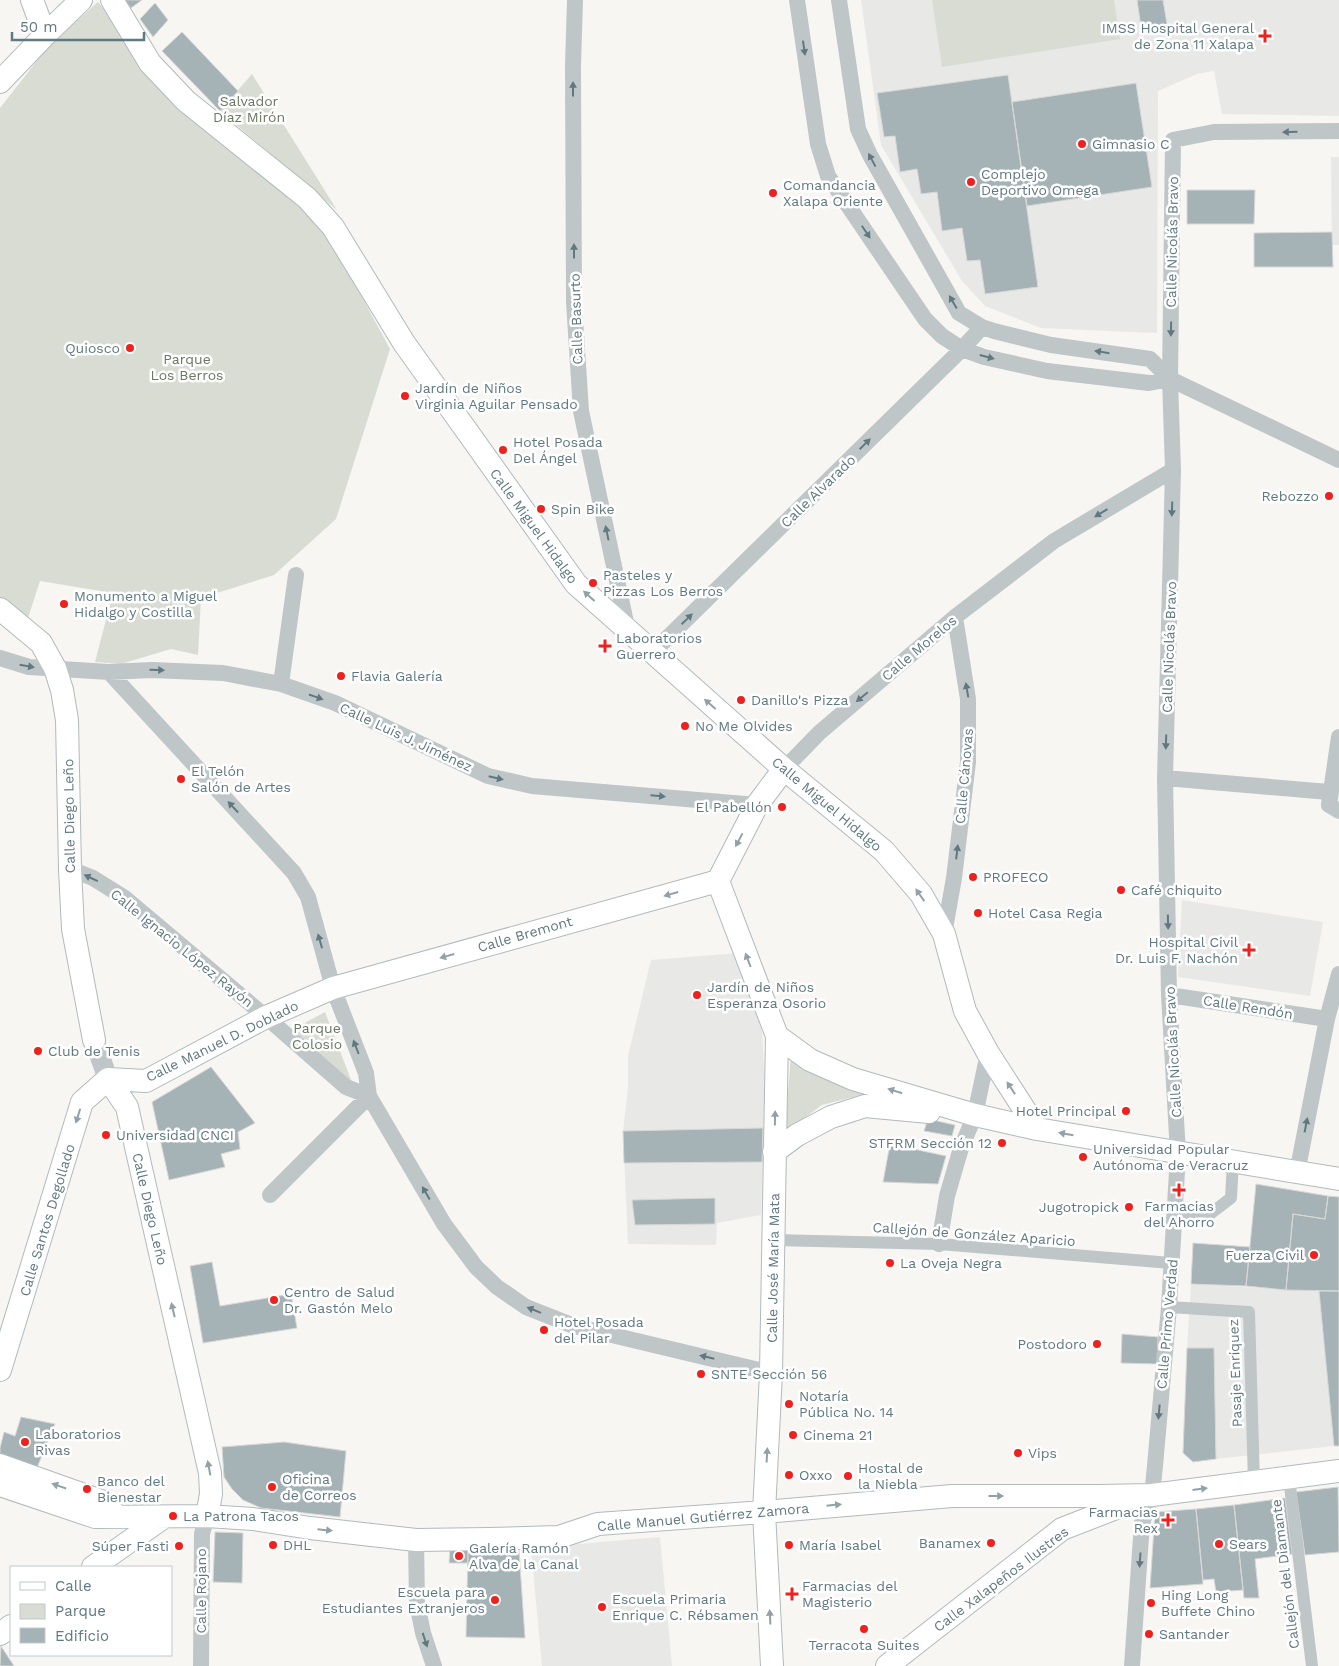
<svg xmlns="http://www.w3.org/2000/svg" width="1339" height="1666" viewBox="0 0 1339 1666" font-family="'Work Sans',sans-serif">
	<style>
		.built { fill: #e8e8e7 }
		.green { fill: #d8dcd2 }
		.building { fill: #a6b3b6; stroke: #d8d8d6 }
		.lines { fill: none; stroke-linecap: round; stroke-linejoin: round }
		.secondary-casing { stroke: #b1babd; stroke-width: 24 }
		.pedestrian { stroke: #bfc6c8; stroke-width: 12 }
		.minor { stroke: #bfc6c8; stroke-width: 16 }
		.tertiary { stroke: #bfc6c8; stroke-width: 20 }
		.secondary { stroke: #fff; stroke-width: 22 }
		.oneway { fill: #607981 }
		.oneway2 { fill: #90a1a7 }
		.poi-dot { fill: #ee211d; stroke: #fff; stroke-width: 2 }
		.labels { text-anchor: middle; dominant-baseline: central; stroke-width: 5; stroke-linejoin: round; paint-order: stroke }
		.poi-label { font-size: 14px; fill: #607981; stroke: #fff; text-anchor: start }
		.park-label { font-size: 14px; fill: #69785f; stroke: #fff }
		.street-label { font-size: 14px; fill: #607981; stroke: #fff }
	</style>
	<rect width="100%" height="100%" fill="#f7f6f3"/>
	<!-- built -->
	<path class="built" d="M 861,0 L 1339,0 L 1339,116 L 1222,114 L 1214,71 L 1197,74 L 1158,91 L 1157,333 L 1041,328 L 985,306 L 962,281 L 881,145 Z
		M 1331,157 L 1339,157 L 1339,245 L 1332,245 Z
		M 1182,900 L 1323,922 L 1310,996 L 1178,977 Z
		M 740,953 L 762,1031 L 765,1084 L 761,1215 L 717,1223 L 716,1245 L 628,1244 L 623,1131 L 628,1088 L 628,1056 L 651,960 Z
		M 1191,1284 L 1319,1291 L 1334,1446 L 1216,1459 L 1214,1348 L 1187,1348 Z
		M 660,1537 L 672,1666 L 542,1666 L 531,1548 Z"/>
	<!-- green -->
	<path class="green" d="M 932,0 L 1114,0 L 1120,39 L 942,67 Z
		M 98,2 L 166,91 L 325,229 L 390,349 L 336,519 L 274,575 L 201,598 L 198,655 L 171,649 L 121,664 L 95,662 L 113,593 L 40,581 L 27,621 L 0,609 L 0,108 L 51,43 Z
		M 252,74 L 337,210 L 220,111 Z
		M 325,1012 L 355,1090 L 286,1033 Z
		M 791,1055 L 868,1093 L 822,1105 L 785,1132 Z"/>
	<!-- building -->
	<path class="building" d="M 125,0 L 142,0 L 131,8 Z
		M 1137,0 L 1163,0 L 1168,30 L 1142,34 Z
		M 155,3 L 168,20 L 153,37 L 140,19 Z
		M 182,32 L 238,91 L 220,111 L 162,51 Z
		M 1008,75 L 1038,287 L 985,294 L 980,260 L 967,261 L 962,228 L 942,231 L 937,192 L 921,194 L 917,169 L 900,172 L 895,136 L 884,137 L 877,93 Z
		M 1136,83 L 1152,187 L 1027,206 L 1012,102 Z
		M 1187,190 L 1255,190 L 1254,224 L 1187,224 Z
		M 1332,232 L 1333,267 L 1254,267 L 1254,233 Z
		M 211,1067 L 255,1123 L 238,1132 L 240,1149 L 221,1154 L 225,1167 L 169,1180 L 152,1102 Z
		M 928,1119 L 955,1125 L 952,1136 L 924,1131 Z
		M 763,1128 L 762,1162 L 624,1163 L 623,1131 Z
		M 890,1144 L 946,1156 L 938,1184 L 883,1182 Z
		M 1256,1184 L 1328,1196 L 1325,1219 L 1293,1214 L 1286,1290 L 1246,1286 Z
		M 1328,1196 L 1339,1197 L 1339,1291 L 1286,1290 L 1293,1214 L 1325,1219 Z
		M 715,1198 L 715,1224 L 635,1225 L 632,1200 Z
		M 1193,1243 L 1250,1247 L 1246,1286 L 1191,1284 Z
		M 212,1262 L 220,1306 L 291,1294 L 297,1328 L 203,1343 L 190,1266 Z
		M 1319,1291 L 1339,1291 L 1339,1446 L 1334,1446 Z
		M 1122,1334 L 1158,1337 L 1157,1364 L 1121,1363 Z
		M 1187,1348 L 1214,1348 L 1216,1459 L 1193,1462 L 1183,1453 Z
		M 21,1417 L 55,1424 L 34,1475 L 0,1463 L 0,1448 L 4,1432 L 15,1436 Z
		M 284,1442 L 346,1451 L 340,1517 L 261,1508 L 243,1500 L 232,1489 L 224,1477 L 222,1447 Z
		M 1338,1487 L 1339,1552 L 1305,1555 L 1296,1492 Z
		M 1285,1498 L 1292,1554 L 1255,1559 L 1259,1598 L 1244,1598 L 1234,1505 Z
		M 1234,1505 L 1243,1590 L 1216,1592 L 1214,1579 L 1203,1580 L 1196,1509 Z
		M 1196,1509 L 1203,1584 L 1150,1588 L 1155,1512 Z
		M 215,1532 L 243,1533 L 242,1583 L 213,1582 Z
		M 450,1549 L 468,1549 L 468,1563 L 449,1563 Z
		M 468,1549 L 519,1551 L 525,1638 L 466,1637 Z
		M 1,1646 L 14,1666 L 0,1666 Z"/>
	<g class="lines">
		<defs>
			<path id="secondary" d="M 32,0 L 45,35
				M 112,0 L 150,63 L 186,101 L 307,198 L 333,227 L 404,343 L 576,584 L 784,769 L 884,851 L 921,894 L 944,934 L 965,1011 L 988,1053 L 1037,1129
				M 0,82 L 45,35 L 81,0
				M 0,609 L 41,643 L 55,668 L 62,690 L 67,720 L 70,869 L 73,929 L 94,1040
				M 718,881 L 777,1036 L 771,1373 L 764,1512 L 772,1666
				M 718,881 L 757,805 L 784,769
				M 777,1036 L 810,1060 L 853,1079 L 975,1115 L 1037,1129 L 1339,1179
				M 108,1079 L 146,1081 L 266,1017 L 333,988 L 718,881
				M 108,1079 L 127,1107 L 210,1473 L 211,1494 L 207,1516
				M 774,1152 L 797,1135 L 831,1117 L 865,1106 L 929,1112
				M 0,1370 L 82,1102 L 108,1079
				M 0,1465 L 104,1502 L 116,1516
				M 0,1485 L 95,1517 L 207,1516 L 253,1519 L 310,1528 L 416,1540 L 489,1539 L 559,1537 L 598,1524 L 764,1512 L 952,1496 L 1099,1496 L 1152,1495 L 1339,1471
				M 93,1567 L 164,1517
				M 0,1634 L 11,1626
				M 887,1666 L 1062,1529 L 1134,1501"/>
		</defs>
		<!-- secondary casing -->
		<use href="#secondary" class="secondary-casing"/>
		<!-- pedestrian -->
		<path class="pedestrian" d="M 1175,1213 L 1206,1217 L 1231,1198 L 1233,1161
			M 774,1240 L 939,1244 L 1171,1263
			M 1169,1307 L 1249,1312 L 1254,1482
			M 1289,1478 L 1312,1666"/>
		<!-- minor -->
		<path class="minor" d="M 575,0 L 573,65 L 574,302 L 581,411 L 628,632
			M 797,0 L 818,144 L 828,176 L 925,319 L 942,336 L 962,349 L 984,357 L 1047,371 L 1149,383 L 1170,379
			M 839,0 L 858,129 L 870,155 L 959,313 L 982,327 L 994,331 L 1051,345 L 1150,359 L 1170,379 L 1339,460
			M 652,653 L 962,349 L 982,327
			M 0,658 L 29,667 L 109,672 L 152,670 L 223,673 L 281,684 L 335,703 L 488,776 L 532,786 L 757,805
			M 109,672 L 294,873 L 308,897 L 333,988 L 366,1073 L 369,1096 L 444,1224 L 476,1267 L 497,1287 L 526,1307 L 574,1326 L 771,1373
			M 281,684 L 296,575
			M 1339,737 L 1329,805 L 1339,811
			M 784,769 L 819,733 L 955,617 L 1054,541 L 1173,470
			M 1165,778 L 1329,792
			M 70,869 L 93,878 L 125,898 L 266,1017 L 346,1087 L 369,1096 L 270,1195
			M 944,934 L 954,878 L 968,762 L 968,699 L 955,617
			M 1169,995 L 1327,1019
			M 1297,1173 L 1327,1019 L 1339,974
			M 939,1244 L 947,1196 L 961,1148 L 975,1115 L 988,1053
			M 416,1540 L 417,1603 L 423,1633 L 434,1666
			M 201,1666 L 202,1534 L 207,1516
			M 1132,1666 L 1142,1523 L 1152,1495 L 1155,1466 L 1169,1307 L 1178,1154 L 1169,995 L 1165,778 L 1173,470 L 1170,379 L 1173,140 L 1214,132 L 1339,131"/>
		<!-- tertiary -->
		<path class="tertiary" d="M 94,1040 L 108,1079"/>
		<!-- secondary -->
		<use href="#secondary" class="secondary"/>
	</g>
	<!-- one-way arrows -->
	<defs><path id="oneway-solid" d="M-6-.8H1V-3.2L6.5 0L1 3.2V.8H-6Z" transform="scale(1.25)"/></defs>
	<g class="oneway">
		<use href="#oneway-solid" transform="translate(804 48) rotate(82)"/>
		<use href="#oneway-solid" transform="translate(573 89) rotate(-90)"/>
		<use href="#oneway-solid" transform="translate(1290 132) rotate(179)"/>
		<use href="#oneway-solid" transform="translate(872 160) rotate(-118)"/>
		<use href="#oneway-solid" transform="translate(866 232) rotate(56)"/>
		<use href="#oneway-solid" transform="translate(574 251) rotate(-90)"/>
		<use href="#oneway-solid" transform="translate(953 302) rotate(-120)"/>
		<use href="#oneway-solid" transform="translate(1171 329) rotate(91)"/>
		<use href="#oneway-solid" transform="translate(1102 352) rotate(-171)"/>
		<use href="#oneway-solid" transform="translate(987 357) rotate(15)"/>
		<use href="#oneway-solid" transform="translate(865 444) rotate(-44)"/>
		<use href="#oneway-solid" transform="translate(1172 509) rotate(92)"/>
		<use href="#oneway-solid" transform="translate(1101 513) rotate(149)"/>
		<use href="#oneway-solid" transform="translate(607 533) rotate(-102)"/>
		<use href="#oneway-solid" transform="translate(687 619) rotate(-44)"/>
		<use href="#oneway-solid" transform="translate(27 666) rotate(10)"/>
		<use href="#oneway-solid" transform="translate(157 670) rotate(2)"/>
		<use href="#oneway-solid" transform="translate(967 690) rotate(-100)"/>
		<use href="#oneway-solid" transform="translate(316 697) rotate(19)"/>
		<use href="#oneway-solid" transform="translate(862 697) rotate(140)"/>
		<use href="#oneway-solid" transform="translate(1166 742) rotate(92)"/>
		<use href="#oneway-solid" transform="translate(496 778) rotate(13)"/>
		<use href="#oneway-solid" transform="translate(658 796) rotate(5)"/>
		<use href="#oneway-solid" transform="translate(233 807) rotate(-133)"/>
		<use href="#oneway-solid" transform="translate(957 852) rotate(-83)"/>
		<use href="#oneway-solid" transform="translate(91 878) rotate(-155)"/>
		<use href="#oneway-solid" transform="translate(1168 922) rotate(89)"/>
		<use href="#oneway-solid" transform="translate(320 941) rotate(-106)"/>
		<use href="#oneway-solid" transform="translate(356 1047) rotate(-111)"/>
		<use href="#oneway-solid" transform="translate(1306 1125) rotate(-79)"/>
		<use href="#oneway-solid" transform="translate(426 1193) rotate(-120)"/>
		<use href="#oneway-solid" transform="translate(534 1310) rotate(-158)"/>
		<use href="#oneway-solid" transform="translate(707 1357) rotate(-167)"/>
		<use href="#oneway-solid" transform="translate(1159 1412) rotate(95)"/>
		<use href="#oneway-solid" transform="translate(1140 1560) rotate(94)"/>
		<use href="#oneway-solid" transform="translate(425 1640) rotate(72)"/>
	</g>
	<g class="oneway2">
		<use href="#oneway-solid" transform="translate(589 596) rotate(-138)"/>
		<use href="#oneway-solid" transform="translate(710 704) rotate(-139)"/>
		<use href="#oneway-solid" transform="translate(739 840) rotate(118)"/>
		<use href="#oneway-solid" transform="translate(671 894) rotate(164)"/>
		<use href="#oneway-solid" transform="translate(920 895) rotate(-125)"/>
		<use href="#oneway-solid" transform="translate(447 956) rotate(164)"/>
		<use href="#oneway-solid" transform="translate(748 960) rotate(-111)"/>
		<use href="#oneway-solid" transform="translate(1011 1088) rotate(-123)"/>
		<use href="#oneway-solid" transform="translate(895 1091) rotate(-163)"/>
		<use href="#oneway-solid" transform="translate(78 1116) rotate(107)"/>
		<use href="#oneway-solid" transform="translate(775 1118) rotate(-89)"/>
		<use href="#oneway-solid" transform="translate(1066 1134) rotate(-170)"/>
		<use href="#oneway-solid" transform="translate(173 1310) rotate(-103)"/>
		<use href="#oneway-solid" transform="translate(767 1455) rotate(-87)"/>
		<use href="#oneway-solid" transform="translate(209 1468) rotate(-101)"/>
		<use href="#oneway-solid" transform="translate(59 1486) rotate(-161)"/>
		<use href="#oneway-solid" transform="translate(1200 1489) rotate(-7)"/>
		<use href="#oneway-solid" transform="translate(996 1496)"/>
		<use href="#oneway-solid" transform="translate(834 1505) rotate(-6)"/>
		<use href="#oneway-solid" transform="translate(325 1530) rotate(6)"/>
		<use href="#oneway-solid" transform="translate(770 1617) rotate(-93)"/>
	</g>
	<!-- markers -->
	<g class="poi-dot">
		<path d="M1262.5 28.5h5v5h5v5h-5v5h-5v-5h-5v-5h5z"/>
		<circle cx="1082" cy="144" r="5"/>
		<circle cx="971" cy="182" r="5"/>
		<circle cx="773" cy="193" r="5"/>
		<circle cx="130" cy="348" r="5"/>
		<circle cx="405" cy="396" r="5"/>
		<circle cx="503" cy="450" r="5"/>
		<circle cx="1329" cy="496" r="5"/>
		<circle cx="541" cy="509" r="5"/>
		<circle cx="593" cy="583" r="5"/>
		<circle cx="64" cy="604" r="5"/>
		<path d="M602.5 638.5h5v5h5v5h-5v5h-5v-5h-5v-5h5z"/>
		<circle cx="341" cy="676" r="5"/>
		<circle cx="741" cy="700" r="5"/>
		<circle cx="685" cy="726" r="5"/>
		<circle cx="181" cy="779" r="5"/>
		<circle cx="782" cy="807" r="5"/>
		<circle cx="973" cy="877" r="5"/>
		<circle cx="1121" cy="890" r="5"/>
		<circle cx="978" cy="913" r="5"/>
		<path d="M1246.5 942.5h5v5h5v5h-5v5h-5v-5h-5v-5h5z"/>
		<circle cx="697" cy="995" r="5"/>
		<circle cx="38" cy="1051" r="5"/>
		<circle cx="1126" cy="1111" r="5"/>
		<circle cx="106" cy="1135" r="5"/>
		<circle cx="1002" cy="1143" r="5"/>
		<circle cx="1083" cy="1157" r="5"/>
		<path d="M1176.5 1182.5h5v5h5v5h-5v5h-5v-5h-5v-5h5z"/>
		<circle cx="1129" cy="1207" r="5"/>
		<circle cx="1314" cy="1255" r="5"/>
		<circle cx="890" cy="1263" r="5"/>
		<circle cx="274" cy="1300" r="5"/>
		<circle cx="544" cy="1330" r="5"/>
		<circle cx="1097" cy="1344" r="5"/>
		<circle cx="701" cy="1374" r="5"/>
		<circle cx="789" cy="1404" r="5"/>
		<circle cx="793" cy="1435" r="5"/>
		<circle cx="25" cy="1442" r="5"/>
		<circle cx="1018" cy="1453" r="5"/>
		<circle cx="789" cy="1475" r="5"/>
		<circle cx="848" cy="1476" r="5"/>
		<circle cx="272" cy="1487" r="5"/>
		<circle cx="87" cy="1489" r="5"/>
		<circle cx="173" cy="1516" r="5"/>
		<path d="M1165.5 1512.5h5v5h5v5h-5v5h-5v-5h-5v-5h5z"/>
		<circle cx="991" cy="1543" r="5"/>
		<circle cx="1219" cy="1544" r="5"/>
		<circle cx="273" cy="1545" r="5"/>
		<circle cx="789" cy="1545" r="5"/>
		<circle cx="179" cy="1546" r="5"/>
		<circle cx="459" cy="1556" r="5"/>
		<path d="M789.5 1586.5h5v5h5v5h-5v5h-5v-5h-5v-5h5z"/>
		<circle cx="495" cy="1600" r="5"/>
		<circle cx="1151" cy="1603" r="5"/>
		<circle cx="602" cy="1607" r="5"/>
		<circle cx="864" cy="1629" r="5"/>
		<circle cx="1149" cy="1634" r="5"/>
	</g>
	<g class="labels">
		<!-- poi labels -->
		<g class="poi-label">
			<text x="1254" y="28" text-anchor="end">IMSS Hospital General<tspan x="1254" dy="16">de Zona 11 Xalapa</tspan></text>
			<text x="1092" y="144">Gimnasio C</text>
			<text x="981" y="174">Complejo<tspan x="981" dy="16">Deportivo Omega</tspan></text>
			<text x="783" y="185">Comandancia<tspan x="783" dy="16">Xalapa Oriente</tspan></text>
			<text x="120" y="348" text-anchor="end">Quiosco</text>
			<text x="415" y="388">Jardín de Niños<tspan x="415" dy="16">Virginia Aguilar Pensado</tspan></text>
			<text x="513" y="442">Hotel Posada<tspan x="513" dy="16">Del Ángel</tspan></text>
			<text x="1319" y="496" text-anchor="end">Rebozzo</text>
			<text x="551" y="509">Spin Bike</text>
			<text x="603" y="575">Pasteles y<tspan x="603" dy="16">Pizzas Los Berros</tspan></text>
			<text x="74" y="596">Monumento a Miguel<tspan x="74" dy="16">Hidalgo y Costilla</tspan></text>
			<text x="616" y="638">Laboratorios<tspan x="616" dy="16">Guerrero</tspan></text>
			<text x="351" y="676">Flavia Galería</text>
			<text x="751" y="700">Danillo's Pizza</text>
			<text x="695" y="726">No Me Olvides</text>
			<text x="191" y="771">El Telón<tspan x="191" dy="16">Salón de Artes</tspan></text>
			<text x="772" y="807" text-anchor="end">El Pabellón</text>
			<text x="983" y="877">PROFECO</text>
			<text x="1131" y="890">Café chiquito</text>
			<text x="988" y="913">Hotel Casa Regia</text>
			<text x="1238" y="942" text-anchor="end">Hospital Civil<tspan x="1238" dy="16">Dr. Luis F. Nachón</tspan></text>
			<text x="707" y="987">Jardín de Niños<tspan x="707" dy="16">Esperanza Osorio</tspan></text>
			<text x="48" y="1051">Club de Tenis</text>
			<text x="1116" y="1111" text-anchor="end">Hotel Principal</text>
			<text x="116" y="1135">Universidad CNCI</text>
			<text x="992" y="1143" text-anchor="end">STFRM Sección 12</text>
			<text x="1093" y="1149">Universidad Popular<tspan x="1093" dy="16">Autónoma de Veracruz</tspan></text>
			<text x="1179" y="1206" text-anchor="middle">Farmacias<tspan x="1179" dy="16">del Ahorro</tspan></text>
			<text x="1119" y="1207" text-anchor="end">Jugotropick</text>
			<text x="1304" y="1255" text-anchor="end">Fuerza Civil</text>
			<text x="900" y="1263">La Oveja Negra</text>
			<text x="284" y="1292">Centro de Salud<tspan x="284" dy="16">Dr. Gastón Melo</tspan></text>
			<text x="554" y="1322">Hotel Posada<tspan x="554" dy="16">del Pilar</tspan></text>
			<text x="1087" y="1344" text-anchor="end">Postodoro</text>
			<text x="711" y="1374">SNTE Sección 56</text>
			<text x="799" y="1396">Notaría<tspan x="799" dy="16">Pública No. 14</tspan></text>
			<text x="35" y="1434">Laboratorios<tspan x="35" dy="16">Rivas</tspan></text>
			<text x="803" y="1435">Cinema 21</text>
			<text x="1028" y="1453">Vips</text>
			<text x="858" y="1468">Hostal de<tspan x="858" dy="16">la Niebla</tspan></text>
			<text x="799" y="1475">Oxxo</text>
			<text x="282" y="1479">Oficina<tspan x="282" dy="16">de Correos</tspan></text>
			<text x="97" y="1481">Banco del<tspan x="97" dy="16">Bienestar</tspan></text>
			<text x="1158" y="1512" text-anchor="end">Farmacias<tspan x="1158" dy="16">Rex</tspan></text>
			<text x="183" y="1516">La Patrona Tacos</text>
			<text x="981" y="1543" text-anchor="end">Banamex</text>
			<text x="1229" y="1544">Sears</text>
			<text x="283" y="1545">DHL</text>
			<text x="799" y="1545">María Isabel</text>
			<text x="169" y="1546" text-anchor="end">Súper Fasti</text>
			<text x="469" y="1548">Galería Ramón<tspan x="469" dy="16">Alva de la Canal</tspan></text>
			<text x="802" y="1586">Farmacias del<tspan x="802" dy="16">Magisterio</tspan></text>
			<text x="485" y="1592" text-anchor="end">Escuela para<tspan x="485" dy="16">Estudiantes Extranjeros</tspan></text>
			<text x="1161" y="1595">Hing Long<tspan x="1161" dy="16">Buffete Chino</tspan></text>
			<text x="612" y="1599">Escuela Primaria<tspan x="612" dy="16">Enrique C. Rébsamen</tspan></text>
			<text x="1159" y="1634">Santander</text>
			<text x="864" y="1645" text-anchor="middle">Terracota Suites</text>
		</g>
		<!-- park labels -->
		<g class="park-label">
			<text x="249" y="101">Salvador<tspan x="249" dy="16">Díaz Mirón</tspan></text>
			<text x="187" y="359">Parque<tspan x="187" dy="16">Los Berros</tspan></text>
			<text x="317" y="1028">Parque<tspan x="317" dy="16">Colosio</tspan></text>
		</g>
		<!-- street labels -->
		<g class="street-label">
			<text transform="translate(1172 242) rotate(-89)">Calle Nicolás Bravo</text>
			<text transform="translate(576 319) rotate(-92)">Calle Basurto</text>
			<text transform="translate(818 491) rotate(-44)">Calle Alvarado</text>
			<text transform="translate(534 526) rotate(54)">Calle Miguel Hidalgo</text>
			<text transform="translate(1169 647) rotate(-88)">Calle Nicolás Bravo</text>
			<text transform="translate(919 648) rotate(-40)">Calle Morelos</text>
			<text transform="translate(406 737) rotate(25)">Calle Luis J. Jiménez</text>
			<text transform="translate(964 776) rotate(-85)">Calle Cánovas</text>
			<text transform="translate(827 804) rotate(40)">Calle Miguel Hidalgo</text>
			<text transform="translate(69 816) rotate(-91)">Calle Diego Leño</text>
			<text transform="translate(525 934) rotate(-16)">Calle Bremont</text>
			<text transform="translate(182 948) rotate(39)">Calle Ignacio López Rayón</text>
			<text transform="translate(1248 1007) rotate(9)">Calle Rendón</text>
			<text transform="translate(222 1041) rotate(-26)">Calle Manuel D. Doblado</text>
			<text transform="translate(1173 1052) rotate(-93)">Calle Nicolás Bravo</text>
			<text transform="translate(150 1209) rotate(77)">Calle Diego Leño</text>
			<text transform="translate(47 1220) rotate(-73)">Calle Santos Degollado</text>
			<text transform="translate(974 1234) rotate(4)">Callejón de González Aparicio</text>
			<text transform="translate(773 1268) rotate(-89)">Calle José María Mata</text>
			<text transform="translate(1167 1324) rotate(-85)">Calle Primo Verdad</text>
			<text transform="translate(1235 1373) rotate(-92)">Pasaje Enríquez</text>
			<text transform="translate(703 1517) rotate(-5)">Calle Manuel Gutiérrez Zamora</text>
			<text transform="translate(1285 1574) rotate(-97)">Callejón del Diamante</text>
			<text transform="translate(1001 1579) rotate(-37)">Calle Xalapeños Ilustres</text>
			<text transform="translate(201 1591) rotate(-90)">Calle Rojano</text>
		</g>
	</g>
	<!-- legend -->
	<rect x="10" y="1566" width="162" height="90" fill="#ffffff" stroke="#bfc9cd"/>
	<rect x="20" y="1582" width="25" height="8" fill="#ffffff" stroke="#bfc9cd"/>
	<text x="55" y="1591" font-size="15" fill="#607981">Calle</text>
	<rect x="20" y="1604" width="25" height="15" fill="#d8dcd2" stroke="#bfc9cd"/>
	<text x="55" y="1616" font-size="15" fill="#607981">Parque</text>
	<rect x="20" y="1628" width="25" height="15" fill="#a6b3b6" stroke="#bfc9cd"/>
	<text x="55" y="1641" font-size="15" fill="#607981">Edificio</text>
	<!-- scale -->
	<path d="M12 32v8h132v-8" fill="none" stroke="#607981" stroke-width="2.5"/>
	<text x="20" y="32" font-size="15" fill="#607981" stroke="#ffffff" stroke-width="4" paint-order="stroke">50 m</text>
</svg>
